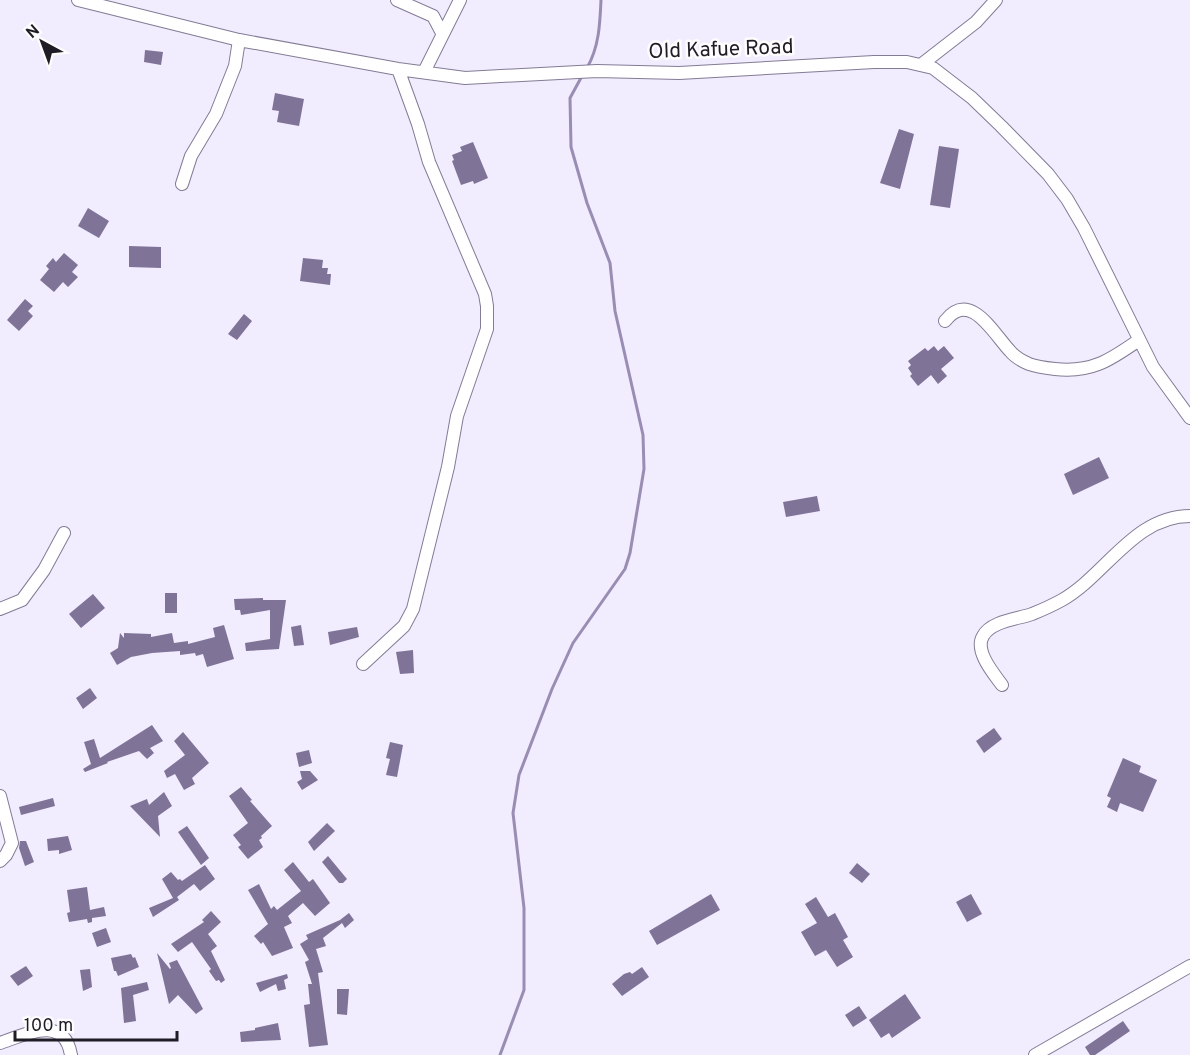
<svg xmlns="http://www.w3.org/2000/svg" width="1190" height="1055" viewBox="0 0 1190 1055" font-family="Overpass,sans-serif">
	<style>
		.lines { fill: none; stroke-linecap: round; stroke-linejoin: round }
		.stream { stroke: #998db3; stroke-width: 3 }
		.building { fill: #7f7397 }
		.minor-casing { stroke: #847b95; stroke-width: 14 }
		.minor { stroke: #fff; stroke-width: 12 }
		.labels { text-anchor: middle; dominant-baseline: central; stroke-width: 5; stroke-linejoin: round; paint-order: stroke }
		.street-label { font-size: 21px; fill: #1f1c26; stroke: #fdfdfd }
	</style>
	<rect width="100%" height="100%" fill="#f1ecfe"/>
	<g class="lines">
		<!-- stream -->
		<path class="stream" d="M 587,68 C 599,47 600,24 601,0
			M 500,1055 L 524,990 L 524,908 L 513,813 L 519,775 L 552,689 L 573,643 L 625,569 L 630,553 L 644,469 L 643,435 L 615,311 L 610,263 L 587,203 L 571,147 L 570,98 L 582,76"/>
	</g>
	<!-- building -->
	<path class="building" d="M 145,50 L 163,52 L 161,65 L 144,62 Z
		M 275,93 L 304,99 L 299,126 L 277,122 L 279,111 L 272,110 Z
		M 899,129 L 914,134 L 900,189 L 880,183 Z
		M 473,142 L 488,178 L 474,184 L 473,181 L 461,185 L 452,161 L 454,160 L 452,155 L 462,151 L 460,147 Z
		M 939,146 L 959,149 L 950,208 L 930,205 Z
		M 88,208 L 109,221 L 99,238 L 78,226 Z
		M 129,246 L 161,247 L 161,268 L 129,267 Z
		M 64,253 L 78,265 L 72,272 L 78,277 L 68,287 L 63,282 L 54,292 L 40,280 L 49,269 L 46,266 L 53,258 L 56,262 Z
		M 303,258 L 323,260 L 322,268 L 328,268 L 327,274 L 331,274 L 330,285 L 300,281 Z
		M 25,299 L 33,306 L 28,311 L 33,316 L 19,331 L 7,320 Z
		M 244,314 L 252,321 L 237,340 L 228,334 Z
		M 934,346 L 938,351 L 944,346 L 954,358 L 941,369 L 947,376 L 938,384 L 931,375 L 918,386 L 910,376 L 912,374 L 908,368 L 911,365 L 908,361 L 925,348 L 928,351 Z
		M 1099,457 L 1109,478 L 1073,495 L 1064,474 Z
		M 817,496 L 820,511 L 786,517 L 783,502 Z
		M 165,593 L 177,593 L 177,613 L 165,613 Z
		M 93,594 L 105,608 L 81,628 L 69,614 Z
		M 263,598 L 263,600 L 286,600 L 279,649 L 246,651 L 245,643 L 270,639 L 270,610 L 241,615 L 240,610 L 235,610 L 234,599 Z
		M 224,625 L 234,659 L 207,667 L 203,654 L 196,656 L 195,653 L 180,655 L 180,651 L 152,653 L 131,657 L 117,665 L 110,653 L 118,648 L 120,633 L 124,638 L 124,633 L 151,634 L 151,637 L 172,633 L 174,643 L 188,641 L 188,644 L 215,637 L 213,628 Z
		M 301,625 L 304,645 L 294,646 L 291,627 Z
		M 357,627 L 359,637 L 330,645 L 328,632 Z
		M 413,650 L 414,673 L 400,674 L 396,652 Z
		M 90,688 L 97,698 L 83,709 L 76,698 Z
		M 152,725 L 163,741 L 150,748 L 154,753 L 147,759 L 139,751 L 107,762 L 108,763 L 85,772 L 83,769 L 91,764 L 84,742 L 94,739 L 100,758 Z
		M 994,728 L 1002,739 L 984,753 L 976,741 Z
		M 183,732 L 209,763 L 192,778 L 195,784 L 184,790 L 175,774 L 167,778 L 164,771 L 185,755 L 174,741 Z
		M 390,742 L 403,745 L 397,777 L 386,775 L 390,759 L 386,758 Z
		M 309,750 L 312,763 L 299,767 L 296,753 Z
		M 1123,758 L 1141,766 L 1139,772 L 1157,780 L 1143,812 L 1120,803 L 1117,812 L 1107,807 L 1111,798 L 1107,796 Z
		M 300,771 L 310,771 L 318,780 L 302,790 L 297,782 L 302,779 Z
		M 241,787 L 252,800 L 250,801 L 272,826 L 261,836 L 262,838 L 259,840 L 263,847 L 248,859 L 238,847 L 241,845 L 233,835 L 248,823 L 229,796 Z
		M 164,792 L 172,806 L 158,816 L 160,837 L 130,806 L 147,799 L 149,805 Z
		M 53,798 L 55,806 L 21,815 L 19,807 Z
		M 327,823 L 335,831 L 314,851 L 308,842 Z
		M 187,826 L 209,858 L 201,865 L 178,832 Z
		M 68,836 L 72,850 L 59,854 L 59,850 L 48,851 L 47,839 Z
		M 20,841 L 26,841 L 34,862 L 25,866 L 19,848 Z
		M 328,856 L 347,879 L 343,883 L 339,883 L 322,862 Z
		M 293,862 L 309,882 L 313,879 L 330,903 L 315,916 L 303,903 L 288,916 L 292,923 L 284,927 L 293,948 L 272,956 L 263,942 L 261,944 L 254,936 L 268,924 L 248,890 L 259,884 L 271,909 L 274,906 L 277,910 L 301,891 L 284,870 Z
		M 857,863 L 870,874 L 862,883 L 849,873 Z
		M 205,865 L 215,879 L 200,891 L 194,884 L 177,897 L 179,900 L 153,917 L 149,908 L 173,898 L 162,879 L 171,872 L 178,880 L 180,879 L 182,881 Z
		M 87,887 L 90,910 L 104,907 L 106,916 L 92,918 L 92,922 L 88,923 L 87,919 L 69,922 L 67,913 L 70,912 L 67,890 Z
		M 711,894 L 720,910 L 657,945 L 649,931 Z
		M 971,894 L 982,914 L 967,922 L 956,902 Z
		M 816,897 L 828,917 L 835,913 L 848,937 L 843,940 L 853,957 L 837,967 L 826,950 L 815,956 L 801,932 L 817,923 L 805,904 Z
		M 211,911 L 221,922 L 208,934 L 217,946 L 211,951 L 225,980 L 221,983 L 219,980 L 216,981 L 209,971 L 211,969 L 192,942 L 178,952 L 171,944 L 204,922 L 202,920 Z
		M 349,913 L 354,920 L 345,928 L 342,923 L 323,938 L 326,946 L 316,949 L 323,972 L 318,973 L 328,1045 L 309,1047 L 304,1005 L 310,1004 L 308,984 L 312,984 L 305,962 L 309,960 L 300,944 L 308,939 L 306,935 L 340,920 Z
		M 106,928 L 111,942 L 97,947 L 92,933 Z
		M 157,953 L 170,969 L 171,968 L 169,963 L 177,960 L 203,1009 L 196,1014 L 178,995 L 169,1004 Z
		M 131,954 L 133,958 L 135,957 L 139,967 L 118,976 L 116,971 L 114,971 L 111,958 Z
		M 26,966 L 33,976 L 18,986 L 10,976 Z
		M 642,967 L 649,977 L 622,996 L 612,984 L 624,974 L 630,972 L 632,974 Z
		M 90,969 L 92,987 L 83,991 L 80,970 Z
		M 287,974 L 288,978 L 284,980 L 286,989 L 278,991 L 276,984 L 260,992 L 256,983 Z
		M 147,982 L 149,990 L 133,995 L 136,1021 L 124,1023 L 121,988 Z
		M 337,989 L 349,989 L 347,1015 L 337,1014 Z
		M 905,994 L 921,1018 L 892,1038 L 889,1033 L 881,1038 L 869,1020 Z
		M 859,1006 L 867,1018 L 853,1027 L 845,1015 Z
		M 1123,1021 L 1130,1031 L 1095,1055 L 1090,1055 L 1085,1047 Z
		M 278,1023 L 281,1040 L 241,1042 L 240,1032 L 255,1030 L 255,1028 Z"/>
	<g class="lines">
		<defs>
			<path id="minor" d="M 78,0 L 239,40 L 398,69 L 465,78 L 597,71 L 679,73 L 874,62 L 907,62 L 933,68 L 972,98 L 1001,126 L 1048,174 L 1067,199 L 1084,228 L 1153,367 L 1190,418
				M 397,0 L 433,16 L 442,33
				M 922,64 L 976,22 L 996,0
				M 424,72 L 460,0
				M 182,184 L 191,156 L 216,114 L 235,66 L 239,40
				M 945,321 C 970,289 993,333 1010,351 C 1014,356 1022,361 1029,364 C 1037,367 1046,368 1055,369 C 1092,373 1110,360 1139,340
				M 0,609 L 22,600 L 44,570 L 64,533
				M 363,664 L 404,626 L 413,609 L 448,467 L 457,416 L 487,329 L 487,306 L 485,294 L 429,162 L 418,124 L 398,69
				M 1002,685 C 994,674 974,651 983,636 C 991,621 1018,619 1032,614 C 1042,610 1053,605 1062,600 C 1106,575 1134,516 1190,516
				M 0,796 L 12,843 L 6,855 L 0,861
				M 0,1043 C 26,1034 64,1014 71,1055
				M 1035,1055 L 1190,966"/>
		</defs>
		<!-- minor casing -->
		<use href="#minor" class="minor-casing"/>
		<!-- minor -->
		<use href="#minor" class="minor"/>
	</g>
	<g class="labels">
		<!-- street labels -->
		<g class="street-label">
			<text transform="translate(721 50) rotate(-2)">Old Kafue Road</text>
		</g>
	</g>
	<!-- north arrow -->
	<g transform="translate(42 42) rotate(319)" stroke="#fdfdfd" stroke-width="4.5" paint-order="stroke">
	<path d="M0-4.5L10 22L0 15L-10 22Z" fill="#1f1c26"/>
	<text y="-9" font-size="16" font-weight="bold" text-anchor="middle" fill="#1f1c26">N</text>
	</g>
	<!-- scale -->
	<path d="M15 1031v9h162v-9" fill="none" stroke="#1f1c26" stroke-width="3"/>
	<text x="24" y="1031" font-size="18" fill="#1f1c26" stroke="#fdfdfd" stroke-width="4.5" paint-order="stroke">100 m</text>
</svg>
